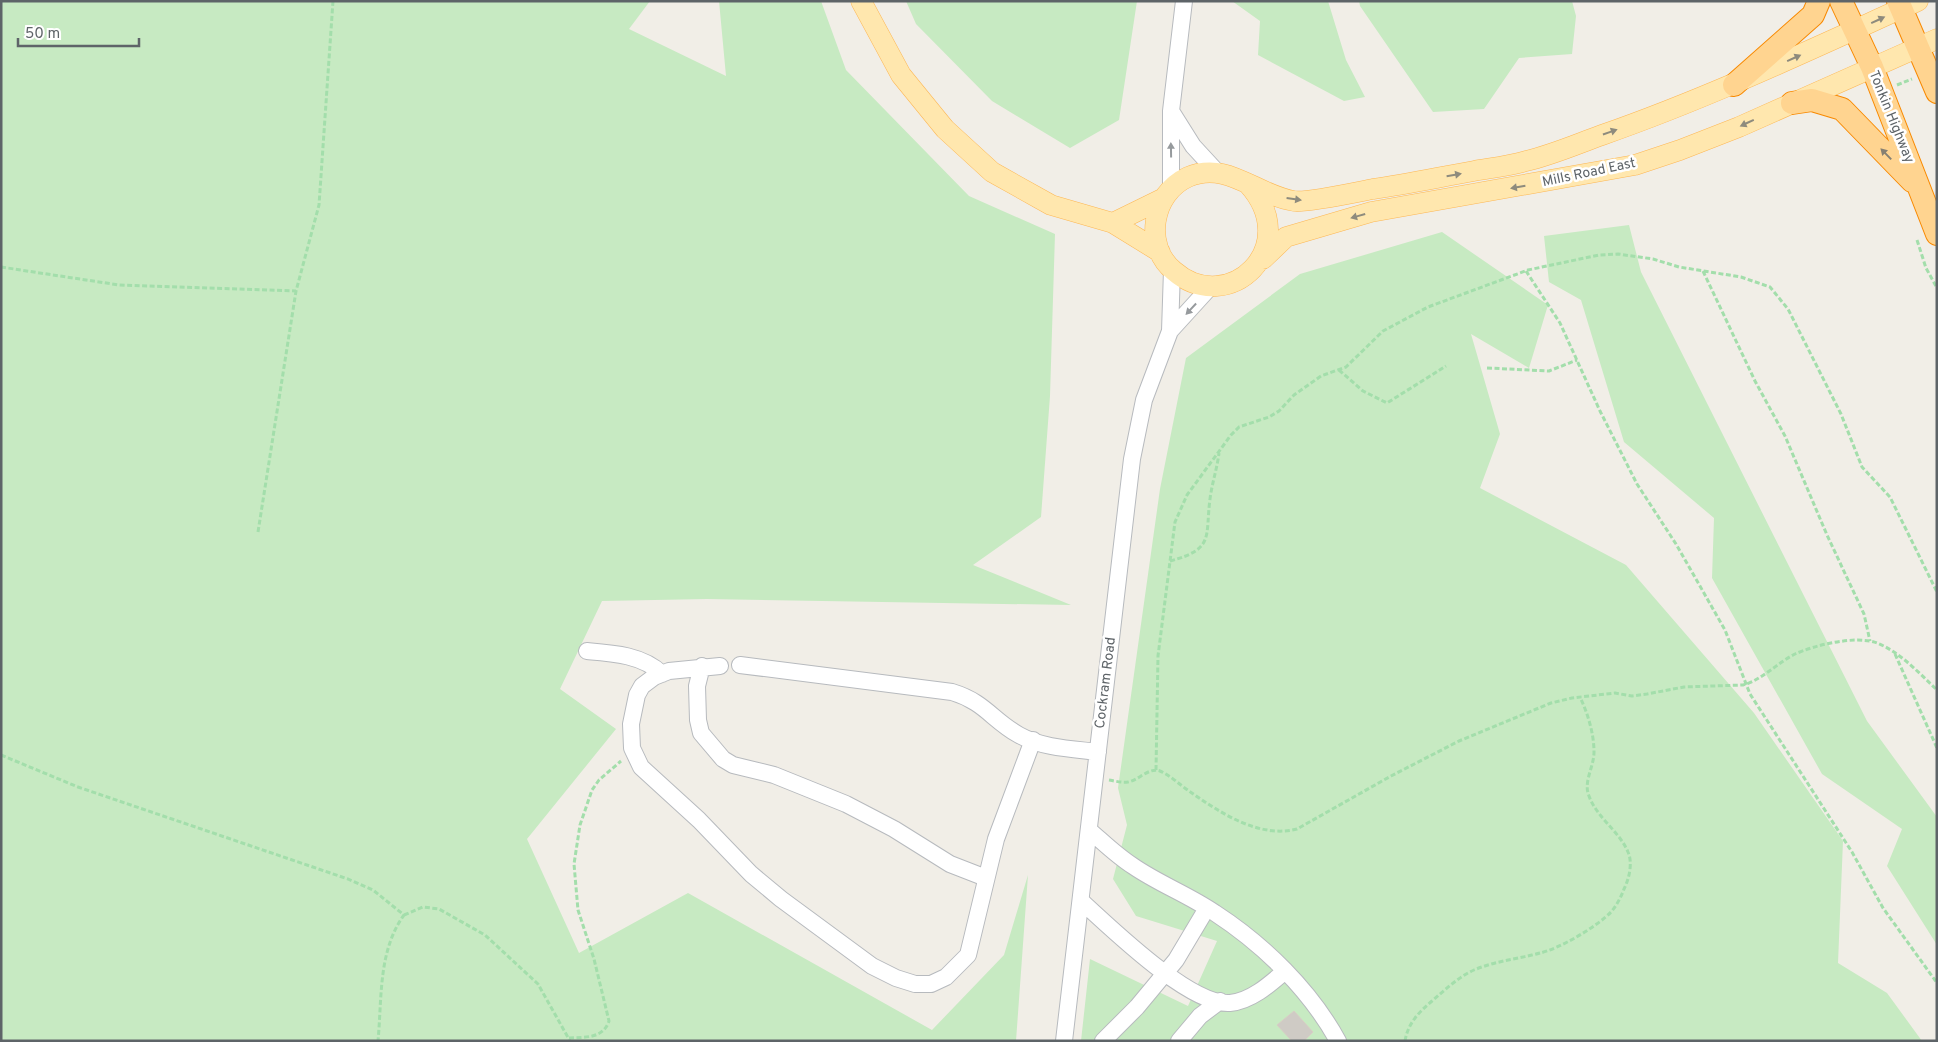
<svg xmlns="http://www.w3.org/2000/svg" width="1938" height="1042" viewBox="0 0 1938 1042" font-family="Overpass,sans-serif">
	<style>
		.green { fill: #c7eac2 }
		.building { fill: #cfcbc5; stroke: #d7cec4 }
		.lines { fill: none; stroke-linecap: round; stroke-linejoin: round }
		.minor-casing { stroke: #b7babe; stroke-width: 18 }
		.major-casing { stroke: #fdb754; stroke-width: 21 }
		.highway-casing { stroke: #f88900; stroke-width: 24 }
		.path { stroke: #a3deab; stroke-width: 3; stroke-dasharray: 5 2.5; stroke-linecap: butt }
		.minor { stroke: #fff; stroke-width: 16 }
		.major { stroke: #ffe7ae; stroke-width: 20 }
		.highway { stroke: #ffd490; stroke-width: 22 }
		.oneway { fill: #8e8b7d }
		.oneway2 { fill: #969a9d }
		.oneway3 { fill: #868072 }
		.labels { text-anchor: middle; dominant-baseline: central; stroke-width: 5; stroke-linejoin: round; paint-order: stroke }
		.street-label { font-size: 14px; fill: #5e6468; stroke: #fff }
	</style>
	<rect width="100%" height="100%" fill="#f1eee7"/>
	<!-- green -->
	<path class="green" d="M 1,1 L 650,1 L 629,29 L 726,76 L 719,1 L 821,1 L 846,70 L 969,196 L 1055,234 L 1050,396 L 1041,517 L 973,565 L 1071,605 L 707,599 L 602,601 L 560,689 L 616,729 L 527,839 L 579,953 L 688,893 L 932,1030 L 1004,955 L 1028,875 L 1016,1041 L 1,1041 Z
		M 906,1 L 1137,1 L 1119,120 L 1070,148 L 992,101 L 916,24 Z
		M 1232,1 L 1328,1 L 1346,60 L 1365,97 L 1344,101 L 1258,55 L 1260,21 Z
		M 1359,1 L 1572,1 L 1576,16 L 1572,54 L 1519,58 L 1484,109 L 1433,112 L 1360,6 Z
		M 1629,225 L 1641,272 L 1867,721 L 1937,817 L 1937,945 L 1887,866 L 1902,829 L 1822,774 L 1712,578 L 1714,518 L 1624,442 L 1581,300 L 1549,282 L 1544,236 Z
		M 1442,232 L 1548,305 L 1529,368 L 1471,334 L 1500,434 L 1480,488 L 1626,565 L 1754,713 L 1843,841 L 1838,963 L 1887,993 L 1922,1041 L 1081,1041 L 1090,959 L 1188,1006 L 1217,941 L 1136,916 L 1113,879 L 1127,825 L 1118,788 L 1160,489 L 1186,358 L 1300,274 Z"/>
	<!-- building -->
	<path class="building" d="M 1294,1011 L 1313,1032 L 1304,1041 L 1292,1041 L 1277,1025 Z"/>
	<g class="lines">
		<defs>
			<path id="minor" d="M 1171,111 L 1193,146 L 1217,172
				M 1171,188 L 1171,111 L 1184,1
				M 1170,331 L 1211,286
				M 587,651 C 612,653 643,655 662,674
				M 740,665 L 952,692 C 985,702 992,720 1019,735 C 1042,748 1073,749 1098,752
				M 702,666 L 697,686 L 698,720 L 701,733 L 723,759 L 733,765 L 774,775 L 846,804 L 894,829 L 950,864 L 986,878
				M 720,666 L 669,671 L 654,677 L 642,686 L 637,695 L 631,724 L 632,748 L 641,767 L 699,820 L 751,874 L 781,899 L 872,966 L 896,978 L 915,984 L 931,984 L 946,977 L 968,955 L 996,839 L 1033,740
				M 1089,830 C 1103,842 1117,856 1133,866 C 1159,884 1189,895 1215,913 C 1264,945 1310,990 1338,1041
				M 1081,901 C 1110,927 1190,1006 1230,1003 C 1251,1001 1269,985 1285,971
				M 1064,1041 L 1132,459 L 1144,400 L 1170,331 L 1172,270
				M 1103,1041 L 1137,1007 L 1176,960 L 1207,908
				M 1179,1041 L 1200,1016 L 1220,1001"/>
			<path id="major" d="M 861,1 L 901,75 L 945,129 L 992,172 L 1051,205 L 1113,223 L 1160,252
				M 1248,184 C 1305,247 1228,318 1174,271 C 1143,246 1152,193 1188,177 C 1227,160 1256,195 1294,201 C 1307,203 1357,192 1373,189 C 1407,184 1440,177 1474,171 C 1491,168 1509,166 1526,161 C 1552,155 1577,144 1602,135 C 1711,97 1814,48 1918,1
				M 1113,223 L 1164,198
				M 1263,259 L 1286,237 L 1371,212 L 1635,165 L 1680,150 L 1739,127 L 1937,39"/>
			<path id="highway" d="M 1841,1 L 1872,67 L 1937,234
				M 1898,1 L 1937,92
				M 1734,85 L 1813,15 L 1819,1
				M 1792,103 L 1812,100 L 1842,109 L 1912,181"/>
		</defs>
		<!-- minor casing -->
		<use href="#minor" class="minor-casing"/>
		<!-- major casing -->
		<use href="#major" class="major-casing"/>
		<!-- highway casing -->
		<use href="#highway" class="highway-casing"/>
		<!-- path -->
		<path class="path" d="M 1897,85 L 1912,79
			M 1917,240 L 1926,268 L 1937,288
			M 1,267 L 119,285 L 296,291
			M 1526,271 L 1560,323 L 1600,411 L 1637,484 L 1676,544 L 1725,630 L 1750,694 L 1852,852 L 1883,908 L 1937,983
			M 1703,271 L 1755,381 L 1785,436 L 1827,535 L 1864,614 L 1870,641
			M 1487,368 L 1549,371 L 1577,360
			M 1339,370 L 1363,391 L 1387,403 L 1446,366
			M 258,532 L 296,291 L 319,205 L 333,1
			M 1170,561 C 1215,549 1205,537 1210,499 C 1212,483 1217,469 1219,453
			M 1895,654 L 1937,748
			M 1,755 L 78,787 L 348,879 L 373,890 L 404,915 C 378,951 382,998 378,1041
			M 1156,770 L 1158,656 L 1175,522 L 1187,495 L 1231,435 L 1239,427 L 1269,417 L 1279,411 L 1294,395 L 1321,376 L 1346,367 L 1383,331 L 1428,307 L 1528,270 L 1599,255 L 1618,254 L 1653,259 L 1679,267 L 1741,277 L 1770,287 L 1788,309 L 1841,414 L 1862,467 L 1890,497 L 1937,592
			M 1109,780 C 1115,781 1122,783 1128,782 C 1139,780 1149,767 1160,771 C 1170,775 1180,785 1189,791 C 1219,812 1259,839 1297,829 L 1391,776 L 1459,741 L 1551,703 L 1572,698 L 1615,693 L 1632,696 L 1647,694 L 1684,687 L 1743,685 C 1762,680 1777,663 1795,654 C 1815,645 1856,635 1877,643 C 1900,652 1919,673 1937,690
			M 404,915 L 423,907 L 439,909 L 485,935 L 538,984 L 570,1041
			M 569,1038 C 585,1037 603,1039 609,1021 L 594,959 L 578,910 L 574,864 L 580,825 L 592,790 L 599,780 L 621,761
			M 1405,1041 C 1408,1023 1419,1012 1432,1001 C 1445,990 1458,977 1474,970 C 1495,961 1518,959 1540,953 C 1559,949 1598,926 1611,912 C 1617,905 1621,897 1624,889 C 1629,879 1633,863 1628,852 C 1620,832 1597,818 1589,796 C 1583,782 1594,767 1594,752 C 1594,734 1588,714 1580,697"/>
		<!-- minor -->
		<use href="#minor" class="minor"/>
		<!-- major -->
		<use href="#major" class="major"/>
		<!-- highway -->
		<use href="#highway" class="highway"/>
	</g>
	<!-- one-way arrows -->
	<defs><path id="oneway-solid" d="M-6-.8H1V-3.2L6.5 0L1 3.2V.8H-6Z" transform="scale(1.25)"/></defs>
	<g class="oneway">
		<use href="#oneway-solid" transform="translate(1878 20) rotate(-25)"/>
		<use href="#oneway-solid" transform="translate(1794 58) rotate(-24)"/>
		<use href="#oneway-solid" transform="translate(1747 123) rotate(155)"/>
		<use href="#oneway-solid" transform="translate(1610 132) rotate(-19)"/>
		<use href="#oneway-solid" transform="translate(1454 175) rotate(-10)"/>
		<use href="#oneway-solid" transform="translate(1518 187) rotate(170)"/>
		<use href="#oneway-solid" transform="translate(1294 199) rotate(8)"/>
		<use href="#oneway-solid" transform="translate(1358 216) rotate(164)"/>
	</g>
	<g class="oneway2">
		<use href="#oneway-solid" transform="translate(1171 150) rotate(-91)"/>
		<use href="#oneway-solid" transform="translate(1191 309) rotate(133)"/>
	</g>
	<use class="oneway3" href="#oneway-solid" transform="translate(1886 154) rotate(-134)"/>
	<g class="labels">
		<!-- street labels -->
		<g class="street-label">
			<text transform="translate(1891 117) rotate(68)">Tonkin Highway</text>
			<text transform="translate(1589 173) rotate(-12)">Mills Road East</text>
			<text transform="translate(1106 683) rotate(-83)">Cockram Road</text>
		</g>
	</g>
	<!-- border -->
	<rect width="1938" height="1042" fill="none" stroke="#5e6468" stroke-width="5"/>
	<!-- scale -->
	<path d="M18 38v8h121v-8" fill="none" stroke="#5e6468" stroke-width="2.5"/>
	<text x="25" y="38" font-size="15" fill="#5e6468" stroke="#ffffff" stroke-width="4" paint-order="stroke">50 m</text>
</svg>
